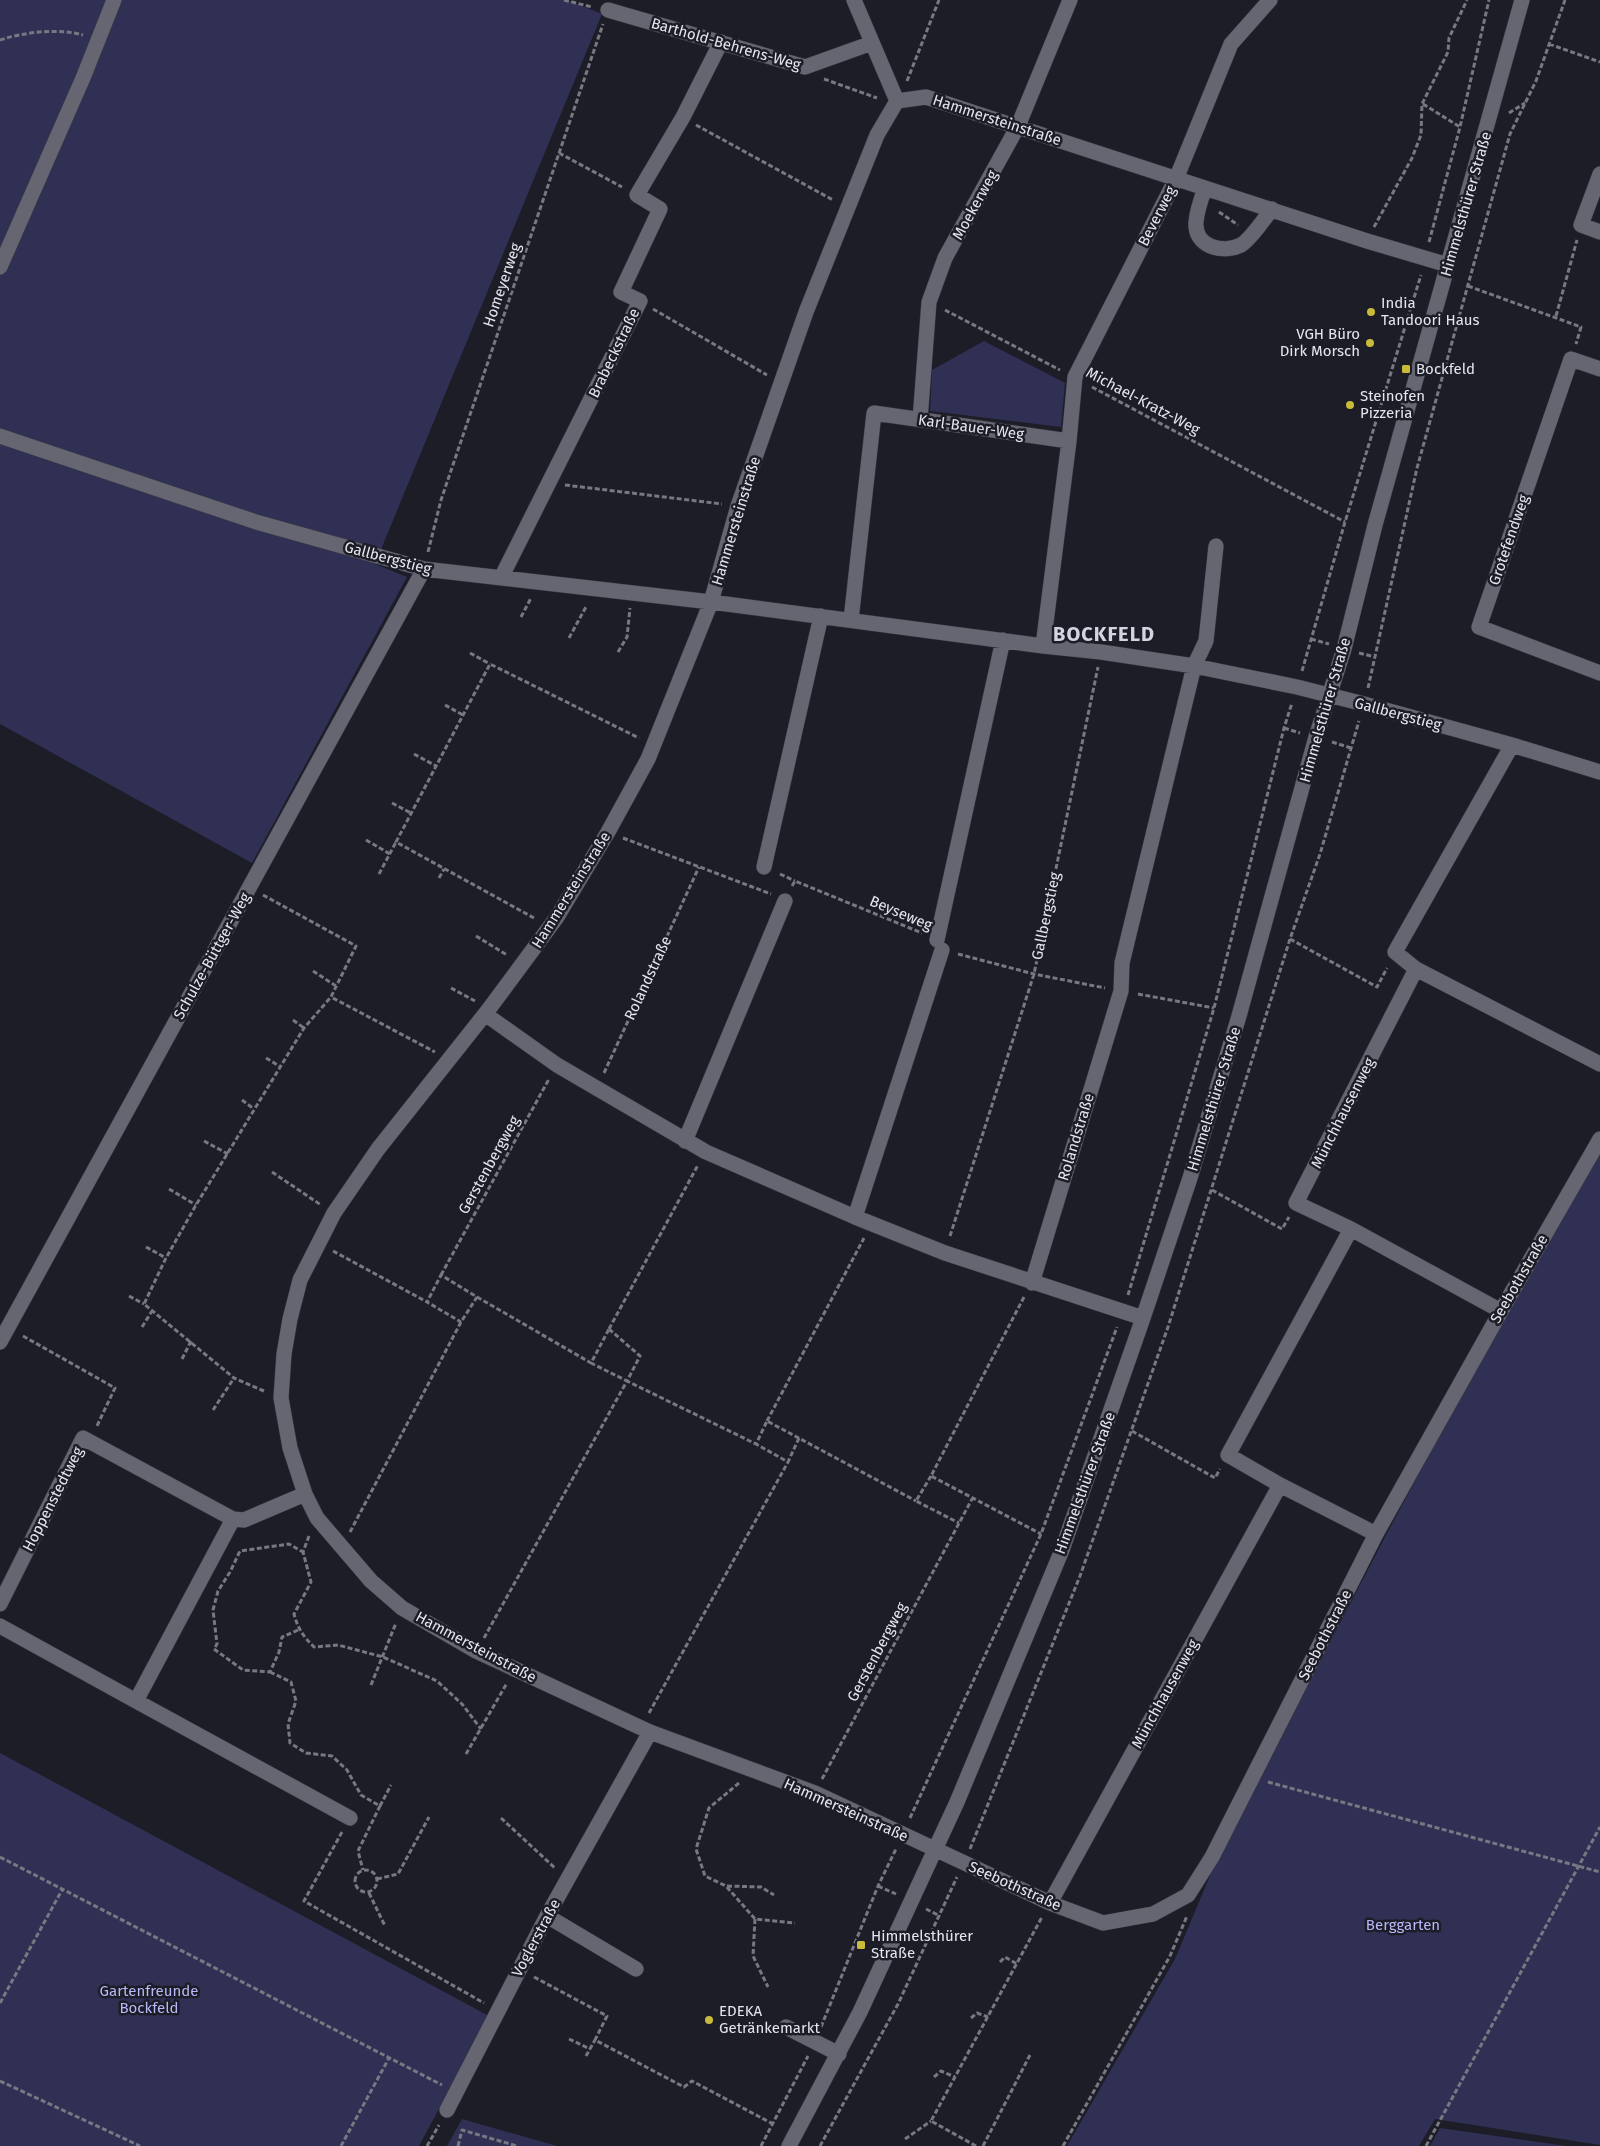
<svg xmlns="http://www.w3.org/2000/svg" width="1600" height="2146" viewBox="0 0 1600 2146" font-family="'Fira Sans',sans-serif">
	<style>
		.green { fill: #303054 }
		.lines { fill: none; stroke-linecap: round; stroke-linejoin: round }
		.minor-casing { stroke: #383841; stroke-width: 16 }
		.path { stroke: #777881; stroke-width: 3; stroke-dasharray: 5 2.5; stroke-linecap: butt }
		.minor { stroke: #656672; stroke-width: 15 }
		.poi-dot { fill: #caba3a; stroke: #1c1d27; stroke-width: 2 }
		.labels { text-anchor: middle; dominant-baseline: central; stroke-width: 5; stroke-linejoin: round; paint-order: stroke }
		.street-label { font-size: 15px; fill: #e5e6ed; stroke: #1c1d27 }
		.poi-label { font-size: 15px; fill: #e5e6ed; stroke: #1c1d27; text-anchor: start }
		.park-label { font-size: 15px; fill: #b6b9fa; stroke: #1c1d27 }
		.district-label { font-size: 20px; font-weight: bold; letter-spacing: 1px; fill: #d2d4e2; stroke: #1c1d27 }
	</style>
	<rect width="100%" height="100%" fill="#1c1d27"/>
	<!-- green -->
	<path class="green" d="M 0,0 L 567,0 L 602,14 L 375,564 L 407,577 L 252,863 L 0,724 Z
		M 984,341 L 1065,383 L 1061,427 L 930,411 L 932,370 Z
		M 1600,1147 L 1600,2145 L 1435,2119 L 1419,2146 L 1067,2146 L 1175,1959 L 1217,1859 L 1385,1537 L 1505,1313 Z
		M 0,1753 L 489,2016 L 419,2146 L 0,2146 Z
		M 462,2119 L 557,2146 L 447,2146 Z
		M 1440,2128 L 1567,2146 L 1430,2146 Z"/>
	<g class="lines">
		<defs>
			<path id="minor" d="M 854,0 L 897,101
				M 608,10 L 805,67 L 872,43
				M 1600,174 L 1581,225 L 1600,232
				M 1205,188 C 1201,199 1197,210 1196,222 C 1194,247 1223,254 1241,245 C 1251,239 1264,219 1272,209
				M 1448,265 L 1367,241 L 926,97 L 897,101 L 877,135 L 806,312 L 738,506 L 711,602 L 648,759 L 608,832 L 557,917 L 489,1009 L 378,1149 L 334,1213 L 300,1280 L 290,1319 L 284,1354 L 281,1398 L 290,1448 L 305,1494 L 317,1518 L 371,1581 L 402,1608 L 476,1651 L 650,1732 L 815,1793 L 1050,1903 L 1103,1923 L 1153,1914 L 1188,1895 L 1212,1857 L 1376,1534 L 1501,1311 L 1600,1139
				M 0,267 L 83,78 L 114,0
				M 1600,369 L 1571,359 L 1479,627 L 1600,673
				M 920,420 L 929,302 L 945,258 L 1018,126 L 1070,0
				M 0,436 L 256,522 L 424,569 L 711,602 L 1043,646 L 1101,652 L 1194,666 L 1297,687 L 1364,704 L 1512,745 L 1600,772
				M 501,578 L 640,301 L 621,292 L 660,209 L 637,195 L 683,117 L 721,42
				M 851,620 L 874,413 L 1069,441
				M 1043,646 L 1069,441 L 1075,377 L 1176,179 L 1231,44 L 1270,0
				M 764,867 L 821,616
				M 937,940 L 1003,640
				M 1416,969 L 1395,952 L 1512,745
				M 485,1014 L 557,1065 L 706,1152 L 855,1217 L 945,1253 L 1143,1318
				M 685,1141 L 785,901
				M 855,1217 L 942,950
				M 1351,1229 L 1296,1203 L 1416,969 L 1600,1064
				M 1032,1283 L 1121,991 L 1122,963 L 1194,666 L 1206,641 L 1216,546
				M 0,1342 L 424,569
				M 1280,1485 L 1228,1455 L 1351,1229 L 1501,1311
				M 0,1604 L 83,1438 L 233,1519 L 244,1520 L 305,1494
				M 0,1626 L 136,1701 L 233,1519
				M 136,1701 L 350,1818
				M 1050,1903 L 1280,1485 L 1376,1534
				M 547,1916 L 636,1969
				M 786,2027 L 839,2054
				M 447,2110 L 547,1916 L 650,1732
				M 789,2146 L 860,2012 L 957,1802 L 1062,1550 L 1143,1318 L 1190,1178 L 1239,1016 L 1316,737 L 1344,649 L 1375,525 L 1522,0"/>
		</defs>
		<!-- minor casing -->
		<use href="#minor" class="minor-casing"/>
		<!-- path -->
		<path class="path" d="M 564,0 L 592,7
			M 0,40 C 25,32 58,28 83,35
			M 1549,44 L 1600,62
			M 824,79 L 877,98
			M 907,81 L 939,0
			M 1423,104 L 1460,127
			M 1509,113 L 1525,103
			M 696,125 L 833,200
			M 559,153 L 622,187
			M 1219,212 L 1238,225
			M 1374,227 L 1412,158 L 1421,135 L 1422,104 L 1448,52 L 1449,38 L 1467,0
			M 1429,242 L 1460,127 L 1489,0
			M 1468,286 L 1581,327 L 1576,344
			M 653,309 L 767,375
			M 945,310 L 1060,370
			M 1556,316 L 1577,240
			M 1092,387 L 1345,522
			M 565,485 L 722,504
			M 428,552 L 441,500 L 603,24
			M 521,617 L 531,598
			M 569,638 L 587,605
			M 1311,639 L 1329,644
			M 618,652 L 627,637 L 630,608
			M 470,653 L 490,664
			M 1359,653 L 1375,657
			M 1302,671 L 1345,522 L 1421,275
			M 1368,688 L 1417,468 L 1510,134 L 1536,81 L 1565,0
			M 445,705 L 463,715
			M 1284,728 L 1300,733
			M 1332,742 L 1351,748
			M 414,754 L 436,766
			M 392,803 L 411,813
			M 623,838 L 771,894
			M 366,840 L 390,854
			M 379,874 L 396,842
			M 780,874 L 795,881
			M 439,878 L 444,869
			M 792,886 L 795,881 L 922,933
			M 263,895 L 356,946 L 331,997 L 435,1052
			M 534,918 L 396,842 L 490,664 L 639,738
			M 476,936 L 507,955
			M 1290,939 L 1377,987 L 1387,968
			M 958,954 L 1034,974 L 1105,988
			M 313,971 L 336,986
			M 451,988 L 475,1001
			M 1138,994 L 1214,1008
			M 293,1020 L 304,1028
			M 266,1058 L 281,1067
			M 604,1073 L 699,867
			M 242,1100 L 254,1109
			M 204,1141 L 228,1154
			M 272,1172 L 321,1205
			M 169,1189 L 196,1205
			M 1212,1190 L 1282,1229 L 1289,1217
			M 950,1236 L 1034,974 L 1098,667
			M 146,1247 L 166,1258
			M 333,1251 L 427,1302
			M 441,1275 L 549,1079
			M 1128,1295 L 1214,1008 L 1284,728 L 1292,703
			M 129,1296 L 144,1304
			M 477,1297 L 591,1363
			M 1024,1297 L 931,1476 L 1041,1534
			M 142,1327 L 152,1311
			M 609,1329 L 698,1165
			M 609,1329 L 640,1356 L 627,1381 L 591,1363 Z
			M 23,1336 L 115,1388 L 96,1428
			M 182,1359 L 191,1341
			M 264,1391 L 234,1378 L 144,1304 L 166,1258 L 196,1205 L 304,1028 L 331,997
			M 213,1410 L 234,1378
			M 767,1421 L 864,1238
			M 1132,1431 L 1215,1478 L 1220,1469
			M 799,1438 L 788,1462 L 756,1444 L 767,1421 L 916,1501
			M 931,1476 L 916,1501 L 959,1523
			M 350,1532 L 461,1322 L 477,1297 L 441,1275 L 427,1302 L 461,1322
			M 309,1536 L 303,1552 L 311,1582 L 294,1614 C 298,1629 303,1636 314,1647 L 338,1645 L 383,1657 L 437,1681 L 462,1704 L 481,1729
			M 298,1630 L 282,1637 L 279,1652 L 270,1672 L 243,1670 L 214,1649 L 217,1644 L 213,1610 L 218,1591 L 230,1572 L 240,1551 L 289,1544 L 303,1552
			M 484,1638 L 627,1381 L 756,1444
			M 270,1672 L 291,1682 L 296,1701 L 288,1724 L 290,1743 L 306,1753 L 332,1756 L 347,1770 L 361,1795 L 380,1806 L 358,1851 L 363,1870
			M 371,1685 L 396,1623
			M 649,1713 L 788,1462
			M 466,1754 L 507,1683
			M 822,1779 L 972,1499
			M 1268,1782 L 1600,1872
			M 739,1783 L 709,1808 L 696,1849 L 705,1876 L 726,1886 L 755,1919 L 795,1923
			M 380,1806 L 391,1785
			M 501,1818 L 556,1869
			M 910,1818 L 1041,1534 L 1117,1327
			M 342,1832 L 304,1901 L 484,2003
			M 970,1849 L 1080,1576 L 1168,1327 L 1290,939 L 1320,854 L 1359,721
			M 0,1857 L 442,2085
			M355 1881a11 11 0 1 1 22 0a11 11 0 1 1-22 0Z
			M 377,1879 L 398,1874 L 429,1817
			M 727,1886 L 761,1887 L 774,1895
			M 878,1886 L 896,1894
			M 369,1893 L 385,1926
			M 926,1909 L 940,1916
			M 755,1919 L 753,1956 L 768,1987
			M 1000,1962 L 1005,1957 L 1017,1964
			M 534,1977 L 607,2016 L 595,2040 L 684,2087 L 692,2081 L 773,2124
			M 0,2003 L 62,1890
			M 971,2018 L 977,2013 L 988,2017
			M 821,2027 L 878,1886 L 896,1849
			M 569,2039 L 590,2049
			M 586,2056 L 595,2040
			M 934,2077 L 941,2071 L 955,2077
			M 0,2081 L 140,2146
			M 905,2139 L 931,2121
			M 341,2146 L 389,2058
			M 427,2146 L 439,2125
			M 458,2146 L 462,2130 L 517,2146
			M 761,2146 L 808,2056
			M 820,2146 L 898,2004 L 957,1877
			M 976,2146 L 931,2121 L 1042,1917
			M 983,2146 L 1030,2055
			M 1063,2146 L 1170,1956 L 1187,1916
			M 1426,2146 L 1600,1827"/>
		<!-- minor -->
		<use href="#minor" class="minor"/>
	</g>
	<!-- markers -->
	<g class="poi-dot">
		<circle cx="1371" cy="312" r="5"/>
		<circle cx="1370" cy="343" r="5"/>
		<rect x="1401" y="364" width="10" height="10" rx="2.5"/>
		<circle cx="1350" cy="405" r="5"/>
		<rect x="856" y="1940" width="10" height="10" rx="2.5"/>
		<circle cx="709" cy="2020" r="5"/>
	</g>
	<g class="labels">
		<!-- street labels -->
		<g class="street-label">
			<text transform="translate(726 44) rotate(16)">Barthold-Behrens-Weg</text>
			<text transform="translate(997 120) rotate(18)">Hammersteinstraße</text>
			<text transform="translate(1466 204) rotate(-74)">Himmelsthürer Straße</text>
			<text transform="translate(975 205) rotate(-61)">Moekerweg</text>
			<text transform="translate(1157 216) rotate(-63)">Beverweg</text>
			<text transform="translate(502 285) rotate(-71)">Homeyerweg</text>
			<text transform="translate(614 353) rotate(-64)">Brabeckstraße</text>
			<text transform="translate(1143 401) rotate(28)">Michael-Kratz-Weg</text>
			<text transform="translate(971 427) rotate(8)">Karl-Bauer-Weg</text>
			<text transform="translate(736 521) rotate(-73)">Hammersteinstraße</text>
			<text transform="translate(1509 540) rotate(-71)">Grotefendweg</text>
			<text transform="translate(388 558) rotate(15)">Gallbergstieg</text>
			<text transform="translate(1325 710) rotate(-74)">Himmelsthürer Straße</text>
			<text transform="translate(1398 714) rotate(15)">Gallbergstieg</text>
			<text transform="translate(571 890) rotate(-58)">Hammersteinstraße</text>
			<text transform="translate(901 913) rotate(23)">Beyseweg</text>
			<text transform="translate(1046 916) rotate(-78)">Gallbergstieg</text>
			<text transform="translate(212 956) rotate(-61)">Schulze-Büttger-Weg</text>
			<text transform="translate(648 978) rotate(-65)">Rolandstraße</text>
			<text transform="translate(1214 1099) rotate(-73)">Himmelsthürer Straße</text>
			<text transform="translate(1343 1113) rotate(-63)">Münchhausenweg</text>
			<text transform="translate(1076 1137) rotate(-73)">Rolandstraße</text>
			<text transform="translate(489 1165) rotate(-61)">Gerstenbergweg</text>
			<text transform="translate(1519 1279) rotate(-60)">Seebothstraße</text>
			<text transform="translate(1085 1483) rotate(-70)">Himmelsthürer Straße</text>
			<text transform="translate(53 1499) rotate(-63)">Hoppenstedtweg</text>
			<text transform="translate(1325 1635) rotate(-63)">Seebothstraße</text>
			<text transform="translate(476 1647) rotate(28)">Hammersteinstraße</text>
			<text transform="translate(877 1652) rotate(-62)">Gerstenbergweg</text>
			<text transform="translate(1165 1694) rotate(-61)">Münchhausenweg</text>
			<text transform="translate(846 1810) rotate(24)">Hammersteinstraße</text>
			<text transform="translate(1015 1886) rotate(24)">Seebothstraße</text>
			<text transform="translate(536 1938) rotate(-62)">Voglerstraße</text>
		</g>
		<!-- poi labels -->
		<g class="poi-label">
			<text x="1381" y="303">India<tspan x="1381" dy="17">Tandoori Haus</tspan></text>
			<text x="1360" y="334" text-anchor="end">VGH Büro<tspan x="1360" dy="17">Dirk Morsch</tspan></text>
			<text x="1416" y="369">Bockfeld</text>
			<text x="1360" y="396">Steinofen<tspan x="1360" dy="17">Pizzeria</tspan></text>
			<text x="871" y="1936">Himmelsthürer<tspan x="871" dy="17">Straße</tspan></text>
			<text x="719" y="2011">EDEKA<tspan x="719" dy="17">Getränkemarkt</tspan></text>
		</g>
		<!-- park labels -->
		<g class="park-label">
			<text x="1403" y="1925">Berggarten</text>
			<text x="149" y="1991">Gartenfreunde<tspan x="149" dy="17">Bockfeld</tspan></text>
		</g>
		<!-- district labels -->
		<g class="district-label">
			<text x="1104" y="634">BOCKFELD</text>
		</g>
	</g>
</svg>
